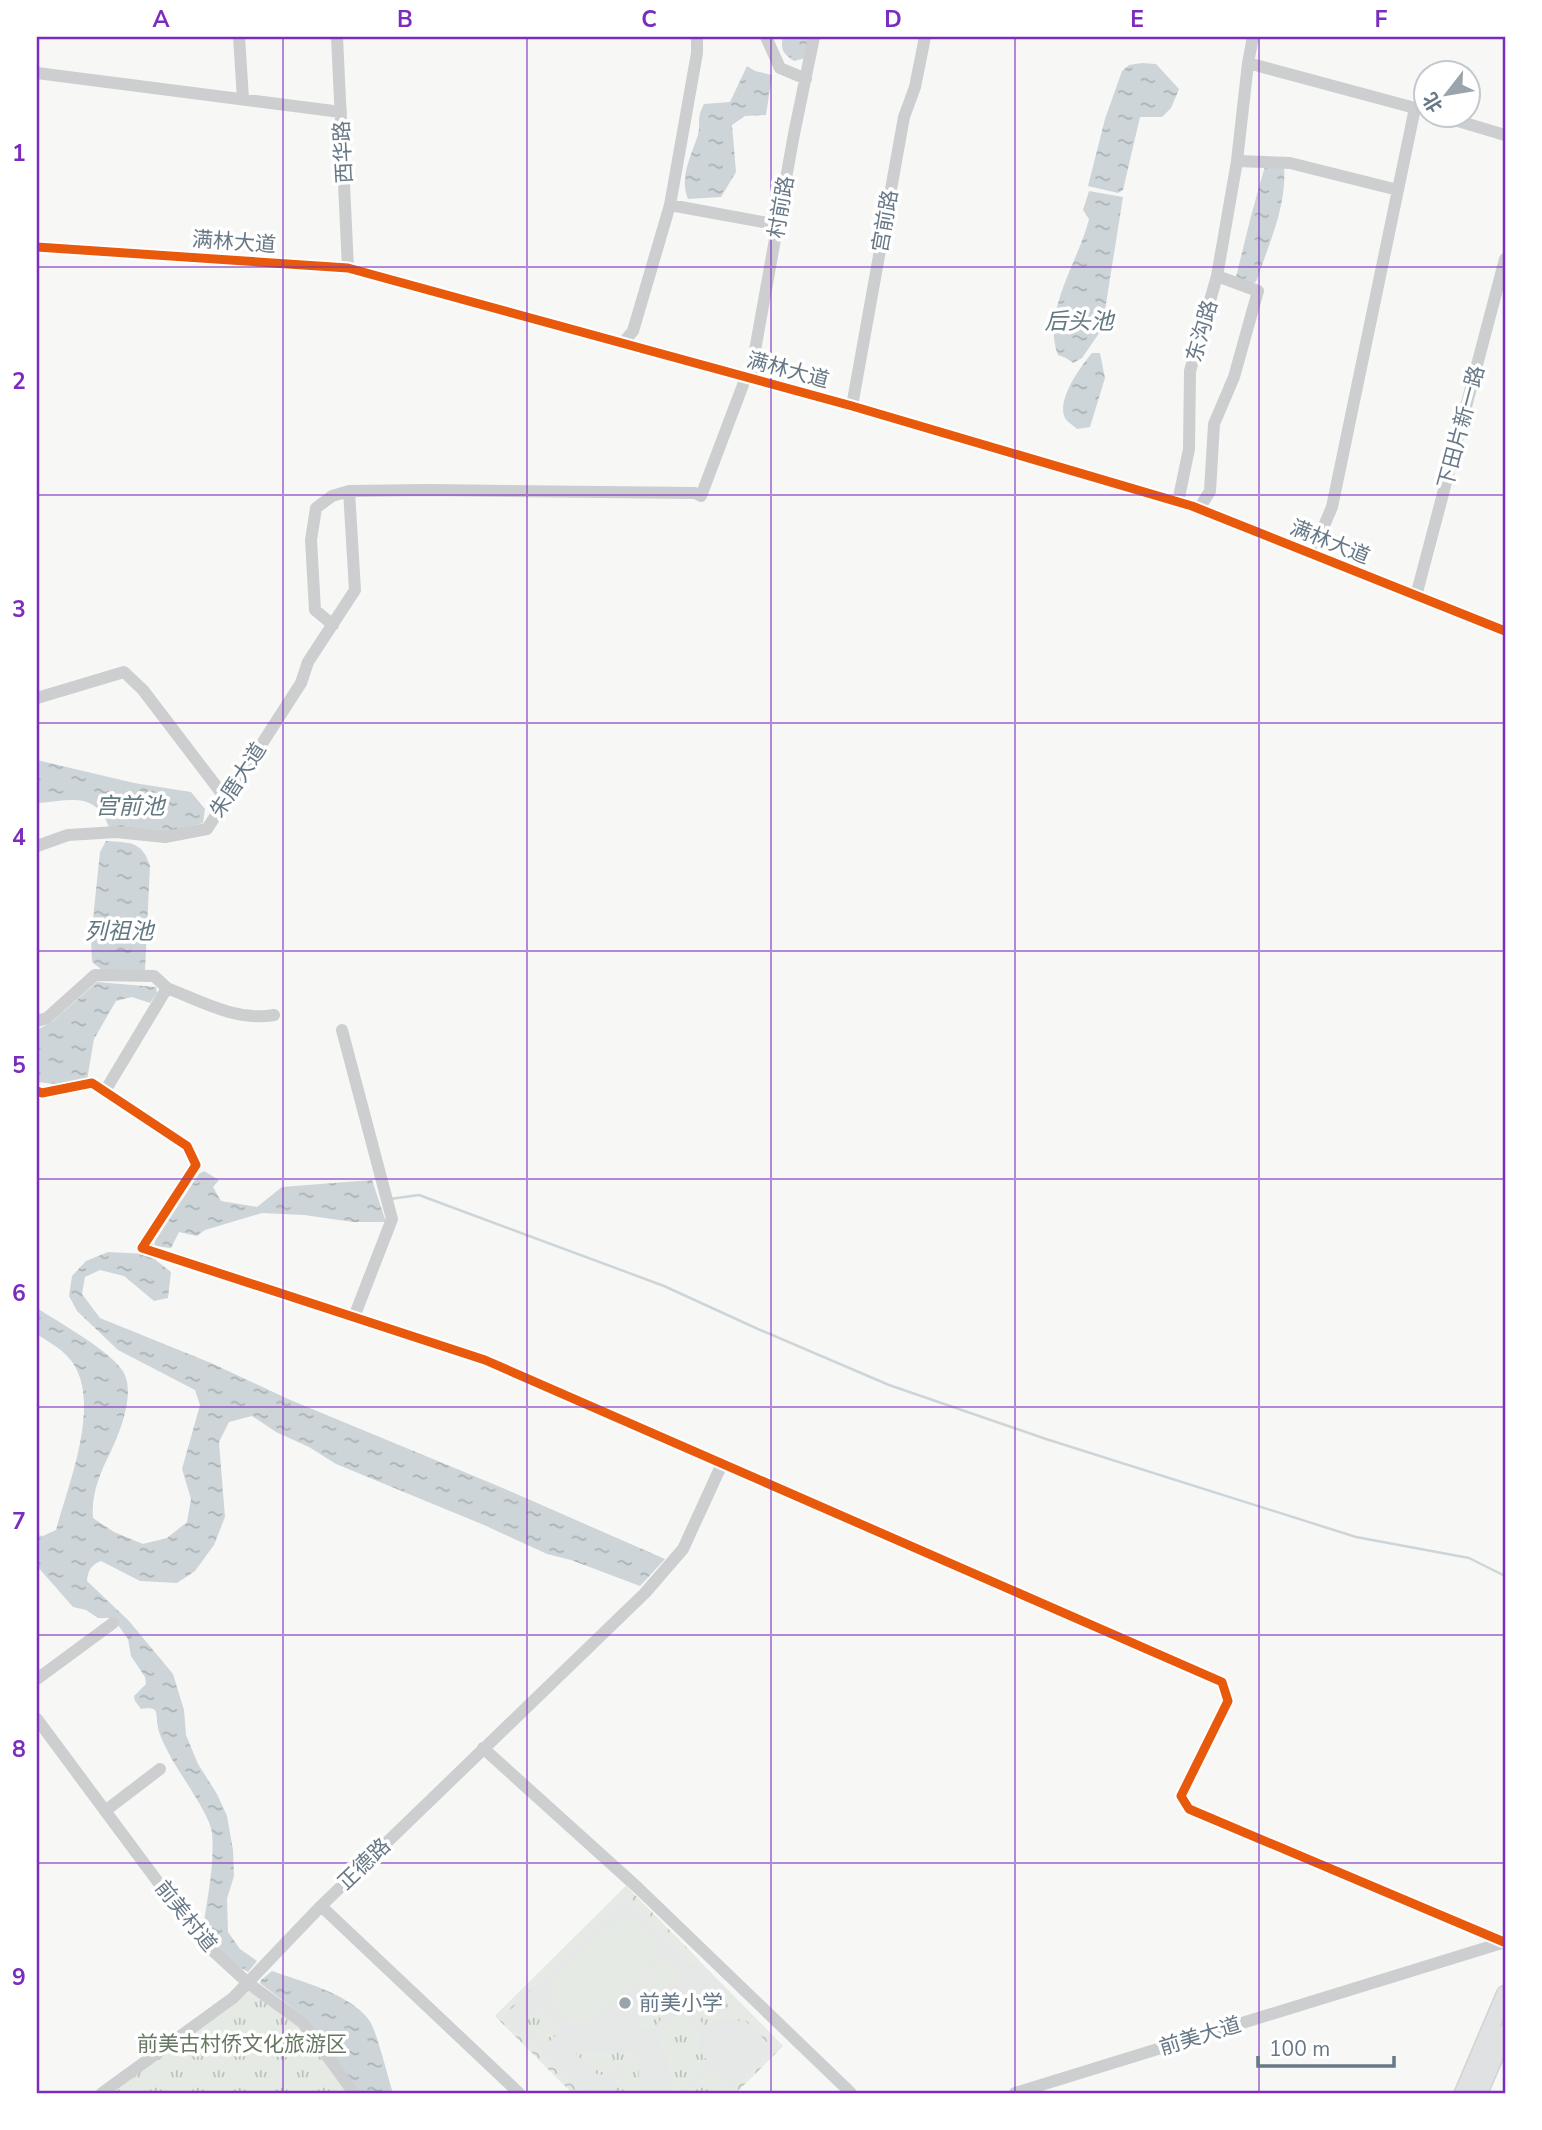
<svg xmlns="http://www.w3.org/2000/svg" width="1542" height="2130" viewBox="0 0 1542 2130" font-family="'Nunito Sans','Noto Sans SC',sans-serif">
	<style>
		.built { fill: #e6e7e7 }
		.grass { fill: url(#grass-tufts) }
		.forest { fill: url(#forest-crowns) }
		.pitch { fill: #e6eae4 }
		.water { fill: url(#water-ripples) }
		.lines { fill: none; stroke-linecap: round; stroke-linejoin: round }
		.stream { stroke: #cdd5d8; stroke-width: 2.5 }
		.major-casing { stroke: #d3d3d4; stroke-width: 19 }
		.minor { stroke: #cccecf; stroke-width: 12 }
		.major { stroke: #e0e1e2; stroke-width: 16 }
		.cycleway-casing { stroke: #fff; stroke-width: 13 }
		.cycleway { stroke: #e8590c; stroke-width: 9 }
		.grid { fill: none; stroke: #7b2cbf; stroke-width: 2; stroke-opacity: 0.55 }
		.poi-dot { fill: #99a4ad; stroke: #fff; stroke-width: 2.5 }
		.labels { text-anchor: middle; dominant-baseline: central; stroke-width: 7; stroke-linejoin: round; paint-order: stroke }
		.street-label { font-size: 21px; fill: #677886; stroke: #fff }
		.poi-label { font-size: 21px; fill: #677886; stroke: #fff; text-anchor: start }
		.park-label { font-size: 21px; fill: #667862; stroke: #fff }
		.water-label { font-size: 23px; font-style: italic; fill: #637982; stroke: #fff }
		.neatline { fill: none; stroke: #7b2cbf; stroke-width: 2.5 }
		.grid-label { font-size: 23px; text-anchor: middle; font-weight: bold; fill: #7b2cbf }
	</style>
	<defs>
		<pattern id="grass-tufts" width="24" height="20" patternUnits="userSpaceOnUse" patternTransform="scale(1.75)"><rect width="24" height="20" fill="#e6eae4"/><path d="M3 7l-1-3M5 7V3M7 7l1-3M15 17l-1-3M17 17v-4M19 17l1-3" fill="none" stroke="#bec2be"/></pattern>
		<pattern id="forest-crowns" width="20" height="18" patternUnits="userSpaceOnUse" patternTransform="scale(1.75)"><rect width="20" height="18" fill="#e6eae4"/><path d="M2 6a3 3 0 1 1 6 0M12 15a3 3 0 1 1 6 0" fill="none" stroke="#bec2be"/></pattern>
		<pattern id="water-ripples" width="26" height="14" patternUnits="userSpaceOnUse" patternTransform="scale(1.75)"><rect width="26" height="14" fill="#cdd5d8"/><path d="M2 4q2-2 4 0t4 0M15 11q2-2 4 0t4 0" fill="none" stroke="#aab2b5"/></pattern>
	</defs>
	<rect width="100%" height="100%" fill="#f7f7f6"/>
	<!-- built -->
	<path class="built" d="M 626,1886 L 783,2046 L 736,2093 L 572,2093 L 495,2016 Z"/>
	<!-- grass -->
	<path class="grass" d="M 239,1986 L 265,1999 L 304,2029 L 349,2093 L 93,2093 Z
		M 710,1988 L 742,2018 L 739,2021 C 725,2019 717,2016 706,2027 L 691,2010 Z
		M 663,1998 L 670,2009 L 651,2031 L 638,2027 L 640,2020 Z
		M 540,2008 L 561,2030 L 544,2047 L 523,2025 Z
		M 678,2016 L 687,2016 L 701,2031 L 699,2051 L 708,2061 L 678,2093 L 673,2093 L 665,2050 L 660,2050 L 658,2037 Z
		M 629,2051 L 633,2055 L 622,2066 L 615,2066 L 612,2068 L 611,2076 L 597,2074 L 576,2054 L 578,2052 Z
		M 634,2056 L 638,2060 L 639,2093 L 617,2093 L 614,2079 L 622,2078 L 624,2074 L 624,2067 Z
		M 706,2072 L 726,2093 L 684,2093 Z"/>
	<!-- forest -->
	<path class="forest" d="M 626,1886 L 699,1960 L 693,1965 L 625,1898 L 504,2016 L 581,2093 L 572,2093 L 495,2016 Z
		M 727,1989 L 783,2046 L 736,2093 L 726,2093 L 706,2072 L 710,2067 L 731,2088 L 772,2047 L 720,1996 Z"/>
	<!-- pitch -->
	<path class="pitch" d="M 630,1919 C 639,1920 645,1926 651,1934 C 655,1941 657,1951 654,1959 C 650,1970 594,2023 583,2024 C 574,2025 565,2020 559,2013 C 550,2003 550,1991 554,1978 L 611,1925 L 617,1921 Z
		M 663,1958 L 682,1976 L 655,2004 L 636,1986 Z"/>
	<!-- water -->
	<path class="water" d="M 783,37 L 810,37 L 806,58 L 794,61 C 783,54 780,49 783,37 Z
		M 1142,63 L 1156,64 L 1179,89 L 1171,108 L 1162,117 L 1140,117 L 1123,190 L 1118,193 L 1088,186 L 1105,119 L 1122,71 L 1129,65 Z
		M 747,66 L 755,71 L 772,75 L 766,115 L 745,116 L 732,125 L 736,172 L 721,197 L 688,199 C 679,177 691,157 698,135 C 701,122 696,119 704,104 L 730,102 Z
		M 1265,166 L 1284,168 C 1287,206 1268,246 1256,282 L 1251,284 L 1236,277 L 1251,216 Z
		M 1089,191 L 1123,197 L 1102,329 L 1082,358 L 1073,363 L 1066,358 L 1058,355 C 1041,312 1079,261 1089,219 L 1083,210 Z
		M 1092,353 L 1100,353 L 1105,378 L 1090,427 L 1077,429 C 1073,425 1067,422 1065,418 C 1056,400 1081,366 1092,353 Z
		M 37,760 L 134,783 L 191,792 L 205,809 L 203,823 L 165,833 L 109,827 C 95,790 69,801 37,803 Z
		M 106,841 C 129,843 142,840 150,866 L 145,970 L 102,970 L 92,962 L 91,938 L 100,852 Z
		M 97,982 L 156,987 L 157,993 L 150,1003 L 132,997 L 116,1001 L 94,1039 L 87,1080 L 57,1084 L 37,1082 L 37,1030 L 53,1021 Z
		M 204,1171 L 219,1180 L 213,1187 L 221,1201 L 257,1207 L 282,1187 L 372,1180 L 386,1222 L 353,1222 L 304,1215 L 262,1213 L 205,1230 L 197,1236 L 179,1232 L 171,1248 L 154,1246 L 155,1241 L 199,1174 Z
		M 108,1252 L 148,1254 L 171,1272 L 168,1298 L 154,1301 L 124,1276 L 100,1270 L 85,1277 L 82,1294 L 100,1318 L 211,1363 L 288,1399 L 498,1486 L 665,1559 L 640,1586 L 571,1560 L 547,1554 L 484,1525 L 336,1464 L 309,1447 L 276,1432 L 252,1416 L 229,1422 L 219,1442 L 225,1517 L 214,1545 L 195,1571 L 177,1583 L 140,1581 L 101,1561 C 91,1565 88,1570 87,1581 L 129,1621 L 173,1674 L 184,1710 L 186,1735 L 198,1764 L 217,1794 L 227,1816 L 233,1850 L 234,1876 L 227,1899 L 228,1932 L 240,1949 L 257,1961 L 248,1972 L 234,1964 L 202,1936 C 206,1903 215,1867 212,1833 C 210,1814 178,1772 168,1752 C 165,1745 159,1736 158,1727 C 155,1714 161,1706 141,1709 L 135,1701 L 134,1696 L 146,1684 L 145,1677 L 131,1656 L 128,1639 L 113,1618 L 98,1618 L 86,1610 L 73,1607 L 37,1566 L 37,1535 L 43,1536 L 56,1530 C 68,1485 105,1396 68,1357 C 60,1348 47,1341 37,1334 L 37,1308 C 58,1322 113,1352 124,1373 C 135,1394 120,1432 111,1451 C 100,1473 91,1494 93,1518 L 114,1532 L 143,1544 L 167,1538 L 187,1522 L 191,1499 L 182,1469 L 200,1405 L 195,1390 L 118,1350 L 77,1311 L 69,1296 L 72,1276 L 86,1261 Z
		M 272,1971 C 302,1982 349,1993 369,2020 C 377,2031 388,2078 393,2093 L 360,2093 L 307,2019 L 260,1983 L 261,1980 Z"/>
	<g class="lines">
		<!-- stream -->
		<path class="stream" d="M 390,1199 L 419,1195 L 664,1286 L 758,1329 L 889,1385 L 1046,1439 L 1356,1537 L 1469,1558 L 1505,1576"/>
		<defs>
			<path id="major" d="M 1463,2093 L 1505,1994
				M 1479,2093 L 1505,2033"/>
		</defs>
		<!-- major casing -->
		<use href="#major" class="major-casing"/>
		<!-- minor -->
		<path class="minor" d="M 239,37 L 243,99
			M 337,37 L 348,268
			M 766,37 L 780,68 L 806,79
			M 1248,63 L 1253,37
			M 37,73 L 341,112
			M 1441,116 L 1505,135
			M 1237,161 L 1290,163 L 1398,190
			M 670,205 L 697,53 L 697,37
			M 37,247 L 348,268 L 852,406 L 1192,506 L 1505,631
			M 623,343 L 633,331 L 670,205 L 779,225
			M 750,378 L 794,134 L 814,37
			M 852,406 L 904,117 L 915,87 L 925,37
			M 1178,502 L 1189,449 L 1190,371 L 1217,276 L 1237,161 L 1248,63 L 1415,108 L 1332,507 L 1312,554
			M 1199,509 L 1210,491 L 1214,424 L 1234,377 L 1258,291 L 1217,276
			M 1416,596 L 1505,259
			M 333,625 L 315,610 L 311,540 L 316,508 L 332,496 L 349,491
			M 37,698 L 124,672 L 143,690 L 226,799
			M 37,846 L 68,835 L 116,832 L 165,837 L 207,829 L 301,683 L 308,662 L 355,590 L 349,491 L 428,490 L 695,493 L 701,496 L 746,377
			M 167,988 C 201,1001 237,1022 274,1015
			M 37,1021 L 47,1018 L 95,975 L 154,976 L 167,988 L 105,1091
			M 342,1030 L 392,1219 L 354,1317
			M 37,1091 L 42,1093 L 92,1083 L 187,1146 L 196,1165 L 142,1248 L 485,1360 L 1222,1682 L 1228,1701 L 1181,1796 L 1189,1809 L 1504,1942
			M 37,1679 L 113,1623
			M 37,1719 L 201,1940 L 248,1983 L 303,2023 L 354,2093
			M 483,1748 L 637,1887 L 851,2093
			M 105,1811 L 160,1769
			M 321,1906 L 519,2093
			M 102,2093 L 233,1998 L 321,1906 L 645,1593 L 683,1549 L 722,1464
			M 1015,2093 L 1505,1942"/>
		<!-- major -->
		<use href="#major" class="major"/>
		<defs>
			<path id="cycleway" d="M 37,247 L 348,268 L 852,406 L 1192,506 L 1505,631
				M 37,1091 L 42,1093 L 92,1083 L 187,1146 L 196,1165 L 142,1248 L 485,1360 L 1222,1682 L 1228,1701 L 1181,1796 L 1189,1809 L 1504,1942"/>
		</defs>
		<!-- cycleway casing -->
		<use href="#cycleway" class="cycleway-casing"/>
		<!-- cycleway -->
		<use href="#cycleway" class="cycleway"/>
	</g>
	<!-- grid -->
	<path class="grid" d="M 283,37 L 283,2093M 527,37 L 527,2093M 771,37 L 771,2093M 1015,37 L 1015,2093M 1259,37 L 1259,2093M 37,267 L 1505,267M 37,495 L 1505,495M 37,723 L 1505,723M 37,951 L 1505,951M 37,1179 L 1505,1179M 37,1407 L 1505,1407M 37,1635 L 1505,1635M 37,1863 L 1505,1863"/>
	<!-- markers -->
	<circle class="poi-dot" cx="625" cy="2003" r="7"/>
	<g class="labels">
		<!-- street labels -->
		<g class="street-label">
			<text transform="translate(343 152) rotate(-93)">西华路</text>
			<text transform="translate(781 207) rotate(-80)">村前路</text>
			<text transform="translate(885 221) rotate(-80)">宫前路</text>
			<text transform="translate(234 242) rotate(4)">满林大道</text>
			<text transform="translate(1202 331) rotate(-74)">东沟路</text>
			<text transform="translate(788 370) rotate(15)">满林大道</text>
			<text transform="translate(1461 427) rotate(-75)">下田片新一路</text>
			<text transform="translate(1330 542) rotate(22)">满林大道</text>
			<text transform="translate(238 780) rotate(-57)">朱厝大道</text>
			<text transform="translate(364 1864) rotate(-44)">正德路</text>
			<text transform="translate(186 1916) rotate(51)">前美村道</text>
			<text transform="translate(1200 2036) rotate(-17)">前美大道</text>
		</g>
		<!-- poi labels -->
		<g class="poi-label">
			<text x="639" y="2003">前美小学</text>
		</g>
		<!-- park labels -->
		<g class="park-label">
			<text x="242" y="2044">前美古村侨文化旅游区</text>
		</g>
		<!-- water labels -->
		<g class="water-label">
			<text x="1079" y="321">后头池</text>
			<text x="130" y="806">宫前池</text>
			<text x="119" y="931">列祖池</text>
		</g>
	</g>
	<!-- border -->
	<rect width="1542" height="2130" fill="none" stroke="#ffffff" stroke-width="77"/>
	<!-- north arrow -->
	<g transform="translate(1447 94) rotate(239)"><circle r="33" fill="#ffffff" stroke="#c2c9cf" stroke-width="2"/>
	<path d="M0-5L12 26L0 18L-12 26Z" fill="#99a4ad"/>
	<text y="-10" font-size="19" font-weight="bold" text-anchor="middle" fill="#677886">北</text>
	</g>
	<!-- scale -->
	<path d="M1258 2056v10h136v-10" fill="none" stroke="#677886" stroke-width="3.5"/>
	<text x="1269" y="2056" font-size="21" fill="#677886" stroke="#ffffff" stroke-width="5" paint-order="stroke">100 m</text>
	<rect x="38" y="38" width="1466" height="2054" class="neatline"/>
	<g class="grid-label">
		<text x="161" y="27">A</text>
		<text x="405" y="27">B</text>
		<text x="649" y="27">C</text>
		<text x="893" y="27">D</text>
		<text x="1137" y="27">E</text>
		<text x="1381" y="27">F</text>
		<text x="19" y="161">1</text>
		<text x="19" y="389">2</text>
		<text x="19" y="617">3</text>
		<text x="19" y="845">4</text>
		<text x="19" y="1073">5</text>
		<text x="19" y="1301">6</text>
		<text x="19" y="1529">7</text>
		<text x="19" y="1757">8</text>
		<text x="19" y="1985">9</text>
	</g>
</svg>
